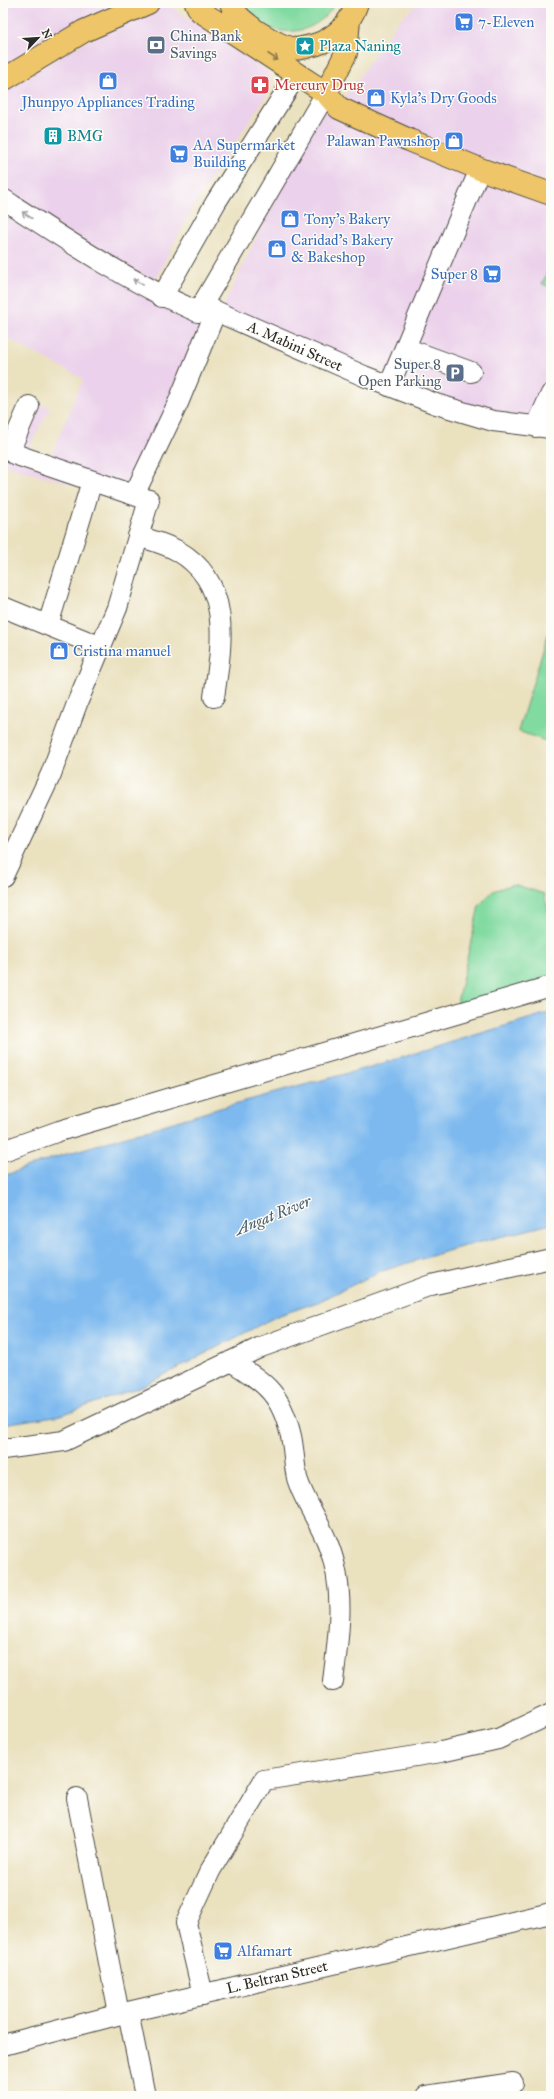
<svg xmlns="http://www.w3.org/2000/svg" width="554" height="2099" viewBox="0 0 554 2099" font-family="'IM FELL Great Primer',serif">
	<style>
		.built { fill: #ebd1eb }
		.green { fill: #81daa0; stroke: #568266 }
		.water { fill: #7db9ef; stroke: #54728d }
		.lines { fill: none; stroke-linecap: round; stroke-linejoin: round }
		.minor-casing { stroke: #484641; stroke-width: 22 }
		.major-casing { stroke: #484641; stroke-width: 24 }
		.minor { stroke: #fff; stroke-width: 20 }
		.major { stroke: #eec569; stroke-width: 22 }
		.oneway { stroke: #8c784a }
		.oneway2 { stroke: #a0a0a0 }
		.labels { text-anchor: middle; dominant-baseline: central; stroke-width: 3; stroke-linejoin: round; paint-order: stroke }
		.shop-label { font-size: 15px; fill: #366cbe; stroke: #fdfcf7; text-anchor: start }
		.service-label { font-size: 15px; fill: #4e5e75; stroke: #fdfcf7; text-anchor: start }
		.culture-label { font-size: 15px; fill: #0d838f; stroke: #fdfcf7; text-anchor: start }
		.health-label { font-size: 15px; fill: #be3a42; stroke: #fdfcf7; text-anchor: start }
		.street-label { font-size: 15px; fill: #2b2b2b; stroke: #fdfcf7 }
		.water-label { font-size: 16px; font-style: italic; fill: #485d70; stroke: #fdfcf7 }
	</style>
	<rect width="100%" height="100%" fill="#fdfcf7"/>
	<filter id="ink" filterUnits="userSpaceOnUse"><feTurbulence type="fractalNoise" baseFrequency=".025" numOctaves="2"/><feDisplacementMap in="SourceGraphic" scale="8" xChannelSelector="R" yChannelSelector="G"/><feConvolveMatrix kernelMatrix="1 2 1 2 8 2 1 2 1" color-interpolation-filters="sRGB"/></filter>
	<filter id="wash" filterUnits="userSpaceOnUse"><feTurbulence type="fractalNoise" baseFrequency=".012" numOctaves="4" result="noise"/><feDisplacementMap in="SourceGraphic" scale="16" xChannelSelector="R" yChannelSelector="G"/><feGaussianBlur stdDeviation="0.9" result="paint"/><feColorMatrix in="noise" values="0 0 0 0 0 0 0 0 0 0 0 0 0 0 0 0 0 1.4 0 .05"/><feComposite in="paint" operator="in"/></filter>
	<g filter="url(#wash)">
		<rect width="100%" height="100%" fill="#eae1bf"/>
		<!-- built -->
		<path class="built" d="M 3,3 L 123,3 L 3,69 Z
			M 165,3 L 269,72 L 271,82 L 263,92 L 267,95 L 196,201 L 151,288 L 3,190 L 3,91 L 68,51 Z
			M 419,3 L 551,3 L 551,183 L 522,174 L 389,122 L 343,100 L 399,20 Z
			M 324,106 L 551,203 L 551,264 L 543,283 L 551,287 L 551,425 L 493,417 L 222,309 L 268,213 Z
			M 3,207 L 208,331 L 137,502 L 3,465 L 3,443 L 32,399 L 50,408 L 27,451 L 49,460 L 83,379 L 3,336 Z"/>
		<!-- green -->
		<path class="green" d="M 242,3 L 335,3 C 318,35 277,41 251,16 C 248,12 245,7 242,3 Z
			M 551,264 L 551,287 L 542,284 Z
			M 550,628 L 551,629 L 551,743 L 518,731 Z
			M 513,884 L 544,894 L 551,922 L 551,977 L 456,1007 L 479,906 L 493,891 Z"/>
		<!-- water -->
		<path class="water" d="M 551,1012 L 551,1224 L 464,1246 L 379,1272 L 318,1302 L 277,1316 L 145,1385 L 61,1415 L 3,1424 L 3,1176 L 56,1157 L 227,1106 L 370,1067 Z"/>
	</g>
	<g filter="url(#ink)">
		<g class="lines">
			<defs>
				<path id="minor" d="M 3,199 C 66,240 129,282 198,312 L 326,93
					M 162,297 L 216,202 L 297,74
					M 204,306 L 364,376 L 436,404 L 493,421 L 551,428
					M 405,348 L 471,372
					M 389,386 L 480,169
					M 29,406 L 13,443 L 14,454 L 134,495
					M 536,427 L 551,394
					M 138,536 C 150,540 166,544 178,551 C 233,583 222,644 214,697
					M 3,607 L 101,647
					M 48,625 L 92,481
					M 3,876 L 51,774 L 78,701 L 117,608 L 149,500 L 134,495 L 178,403 L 216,311
					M 3,1151 L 59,1131 L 551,986
					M 231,1361 C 266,1384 281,1393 291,1436 C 294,1450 294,1464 297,1478 C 303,1499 320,1523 328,1544 C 346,1589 339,1634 333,1681
					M 3,1449 L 64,1441 L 261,1347 L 431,1285 L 551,1258
					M 77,1798 L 119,2014
					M 203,1995 L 186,1923 L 210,1871 L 264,1780 L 441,1752 L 498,1739 L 551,1714
					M 128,2012 L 145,2096
					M 3,2045 L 128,2012 L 551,1913
					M 426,2096 L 513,2083"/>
				<path id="major" d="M 196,3 L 200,11 L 326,93 L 339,108 L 409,140 L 480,169 L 551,194
					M 231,3 C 235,16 245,22 255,30 C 266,37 279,45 291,48 C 296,50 302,48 306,47 C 330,43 350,26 357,3
					M 3,80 L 84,31 L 148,3
					M 326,93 L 346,53 L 349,20"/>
			</defs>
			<!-- minor casing -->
			<use href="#minor" class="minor-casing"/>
			<!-- major casing -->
			<use href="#major" class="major-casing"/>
			<!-- minor -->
			<use href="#minor" class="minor"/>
			<!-- major -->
			<use href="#major" class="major"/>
		</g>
		<!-- one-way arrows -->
		<defs><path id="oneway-shaft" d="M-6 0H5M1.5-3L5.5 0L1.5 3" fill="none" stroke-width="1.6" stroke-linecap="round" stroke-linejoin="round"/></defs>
		<use class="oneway" href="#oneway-shaft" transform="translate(273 57) rotate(33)"/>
		<g class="oneway2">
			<use href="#oneway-shaft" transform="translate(27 215) rotate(-146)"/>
			<use href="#oneway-shaft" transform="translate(138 282) rotate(-150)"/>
		</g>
	</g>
	<!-- icons -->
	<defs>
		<symbol id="supermarket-square" viewBox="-11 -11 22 22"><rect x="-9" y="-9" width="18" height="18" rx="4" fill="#3f7fe0" stroke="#fdfcf7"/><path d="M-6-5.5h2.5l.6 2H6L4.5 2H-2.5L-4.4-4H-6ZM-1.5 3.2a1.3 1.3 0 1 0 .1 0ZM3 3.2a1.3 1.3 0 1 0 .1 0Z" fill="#fff"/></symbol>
		<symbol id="bank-square" viewBox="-11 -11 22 22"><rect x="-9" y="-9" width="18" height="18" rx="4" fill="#5c6f8a" stroke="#fdfcf7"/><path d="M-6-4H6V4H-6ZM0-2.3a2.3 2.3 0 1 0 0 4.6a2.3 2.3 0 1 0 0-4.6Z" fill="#fff"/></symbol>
		<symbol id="sight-square" viewBox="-11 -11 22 22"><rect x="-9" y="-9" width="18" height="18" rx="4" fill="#0f9aa8" stroke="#fdfcf7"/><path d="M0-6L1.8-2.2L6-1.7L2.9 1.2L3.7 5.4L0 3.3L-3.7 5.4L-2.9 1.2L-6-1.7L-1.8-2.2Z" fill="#fff"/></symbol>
		<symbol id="shop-square" viewBox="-11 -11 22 22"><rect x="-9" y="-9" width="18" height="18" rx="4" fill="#3f7fe0" stroke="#fdfcf7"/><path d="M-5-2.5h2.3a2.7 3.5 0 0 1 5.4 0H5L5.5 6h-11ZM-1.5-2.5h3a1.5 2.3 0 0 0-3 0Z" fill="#fff"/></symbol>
		<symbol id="pharmacy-square" viewBox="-11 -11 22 22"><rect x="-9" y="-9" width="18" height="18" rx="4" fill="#e0444e" stroke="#fdfcf7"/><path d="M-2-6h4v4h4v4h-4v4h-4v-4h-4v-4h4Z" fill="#fff"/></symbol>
		<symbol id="building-square" viewBox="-11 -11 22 22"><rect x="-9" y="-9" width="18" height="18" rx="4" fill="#0f9aa8" stroke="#fdfcf7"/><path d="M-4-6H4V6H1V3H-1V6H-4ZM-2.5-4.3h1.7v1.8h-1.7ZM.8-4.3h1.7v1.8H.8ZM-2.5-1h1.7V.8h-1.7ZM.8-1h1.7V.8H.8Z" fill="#fff"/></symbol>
		<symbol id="parking-square" viewBox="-11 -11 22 22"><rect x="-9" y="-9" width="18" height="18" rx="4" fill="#5c6f8a" stroke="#fdfcf7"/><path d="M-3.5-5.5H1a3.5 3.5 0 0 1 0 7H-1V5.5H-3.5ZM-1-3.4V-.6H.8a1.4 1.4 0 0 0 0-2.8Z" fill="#fff"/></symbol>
	</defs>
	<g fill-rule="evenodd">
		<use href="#supermarket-square" x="453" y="11" width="22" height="22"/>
		<use href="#bank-square" x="145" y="34" width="22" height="22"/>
		<use href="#sight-square" x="294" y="35" width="22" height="22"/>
		<use href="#shop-square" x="97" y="70" width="22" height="22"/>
		<use href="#pharmacy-square" x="249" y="74" width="22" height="22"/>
		<use href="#shop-square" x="365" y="87" width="22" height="22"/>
		<use href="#building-square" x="42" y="125" width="22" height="22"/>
		<use href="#shop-square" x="443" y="130" width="22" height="22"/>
		<use href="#supermarket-square" x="168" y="143" width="22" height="22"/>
		<use href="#shop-square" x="279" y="208" width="22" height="22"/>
		<use href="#shop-square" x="266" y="238" width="22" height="22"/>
		<use href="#supermarket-square" x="481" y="263" width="22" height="22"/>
		<use href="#parking-square" x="444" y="362" width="22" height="22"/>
		<use href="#shop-square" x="48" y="640" width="22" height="22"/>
		<use href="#supermarket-square" x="212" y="1940" width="22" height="22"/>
	</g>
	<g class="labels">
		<!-- shop labels -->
		<g class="shop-label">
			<text x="478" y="22">7-Eleven</text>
			<text x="390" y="98">Kyla's Dry Goods</text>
			<text x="108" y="102" text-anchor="middle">Jhunpyo Appliances Trading</text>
			<text x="440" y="141" text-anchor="end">Palawan Pawnshop</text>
			<text x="193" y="145">AA Supermarket<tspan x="193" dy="17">Building</tspan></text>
			<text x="304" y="219">Tony's Bakery</text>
			<text x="291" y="240">Caridad's Bakery<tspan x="291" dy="17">&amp; Bakeshop</tspan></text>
			<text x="478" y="274" text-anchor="end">Super 8</text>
			<text x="73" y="651">Cristina manuel</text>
			<text x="237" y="1951">Alfamart</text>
		</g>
		<!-- service labels -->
		<g class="service-label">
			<text x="170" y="36">China Bank<tspan x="170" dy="17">Savings</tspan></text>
			<text x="441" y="364" text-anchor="end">Super 8<tspan x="441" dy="17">Open Parking</tspan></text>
		</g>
		<!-- culture labels -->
		<g class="culture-label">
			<text x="319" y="46">Plaza Naning</text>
			<text x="67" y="136">BMG</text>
		</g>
		<!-- health labels -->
		<g class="health-label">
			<text x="274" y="85">Mercury Drug</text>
		</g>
		<!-- street labels -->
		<g class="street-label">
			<text transform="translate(295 346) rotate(24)">A. Mabini Street</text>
			<text transform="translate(277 1977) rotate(-13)">L. Beltran Street</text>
		</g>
		<!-- water labels -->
		<g class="water-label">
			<text transform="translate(273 1215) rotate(-22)">Angat River</text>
		</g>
	</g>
	<!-- margin -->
	<rect width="554" height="2099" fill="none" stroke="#fdfcf7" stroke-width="16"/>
	<!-- north arrow -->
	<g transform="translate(38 38) rotate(65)" stroke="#fdfcf7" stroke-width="3" paint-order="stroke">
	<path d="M0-3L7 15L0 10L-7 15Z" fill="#2b2b2b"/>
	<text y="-6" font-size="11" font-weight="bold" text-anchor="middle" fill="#2b2b2b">N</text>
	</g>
</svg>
